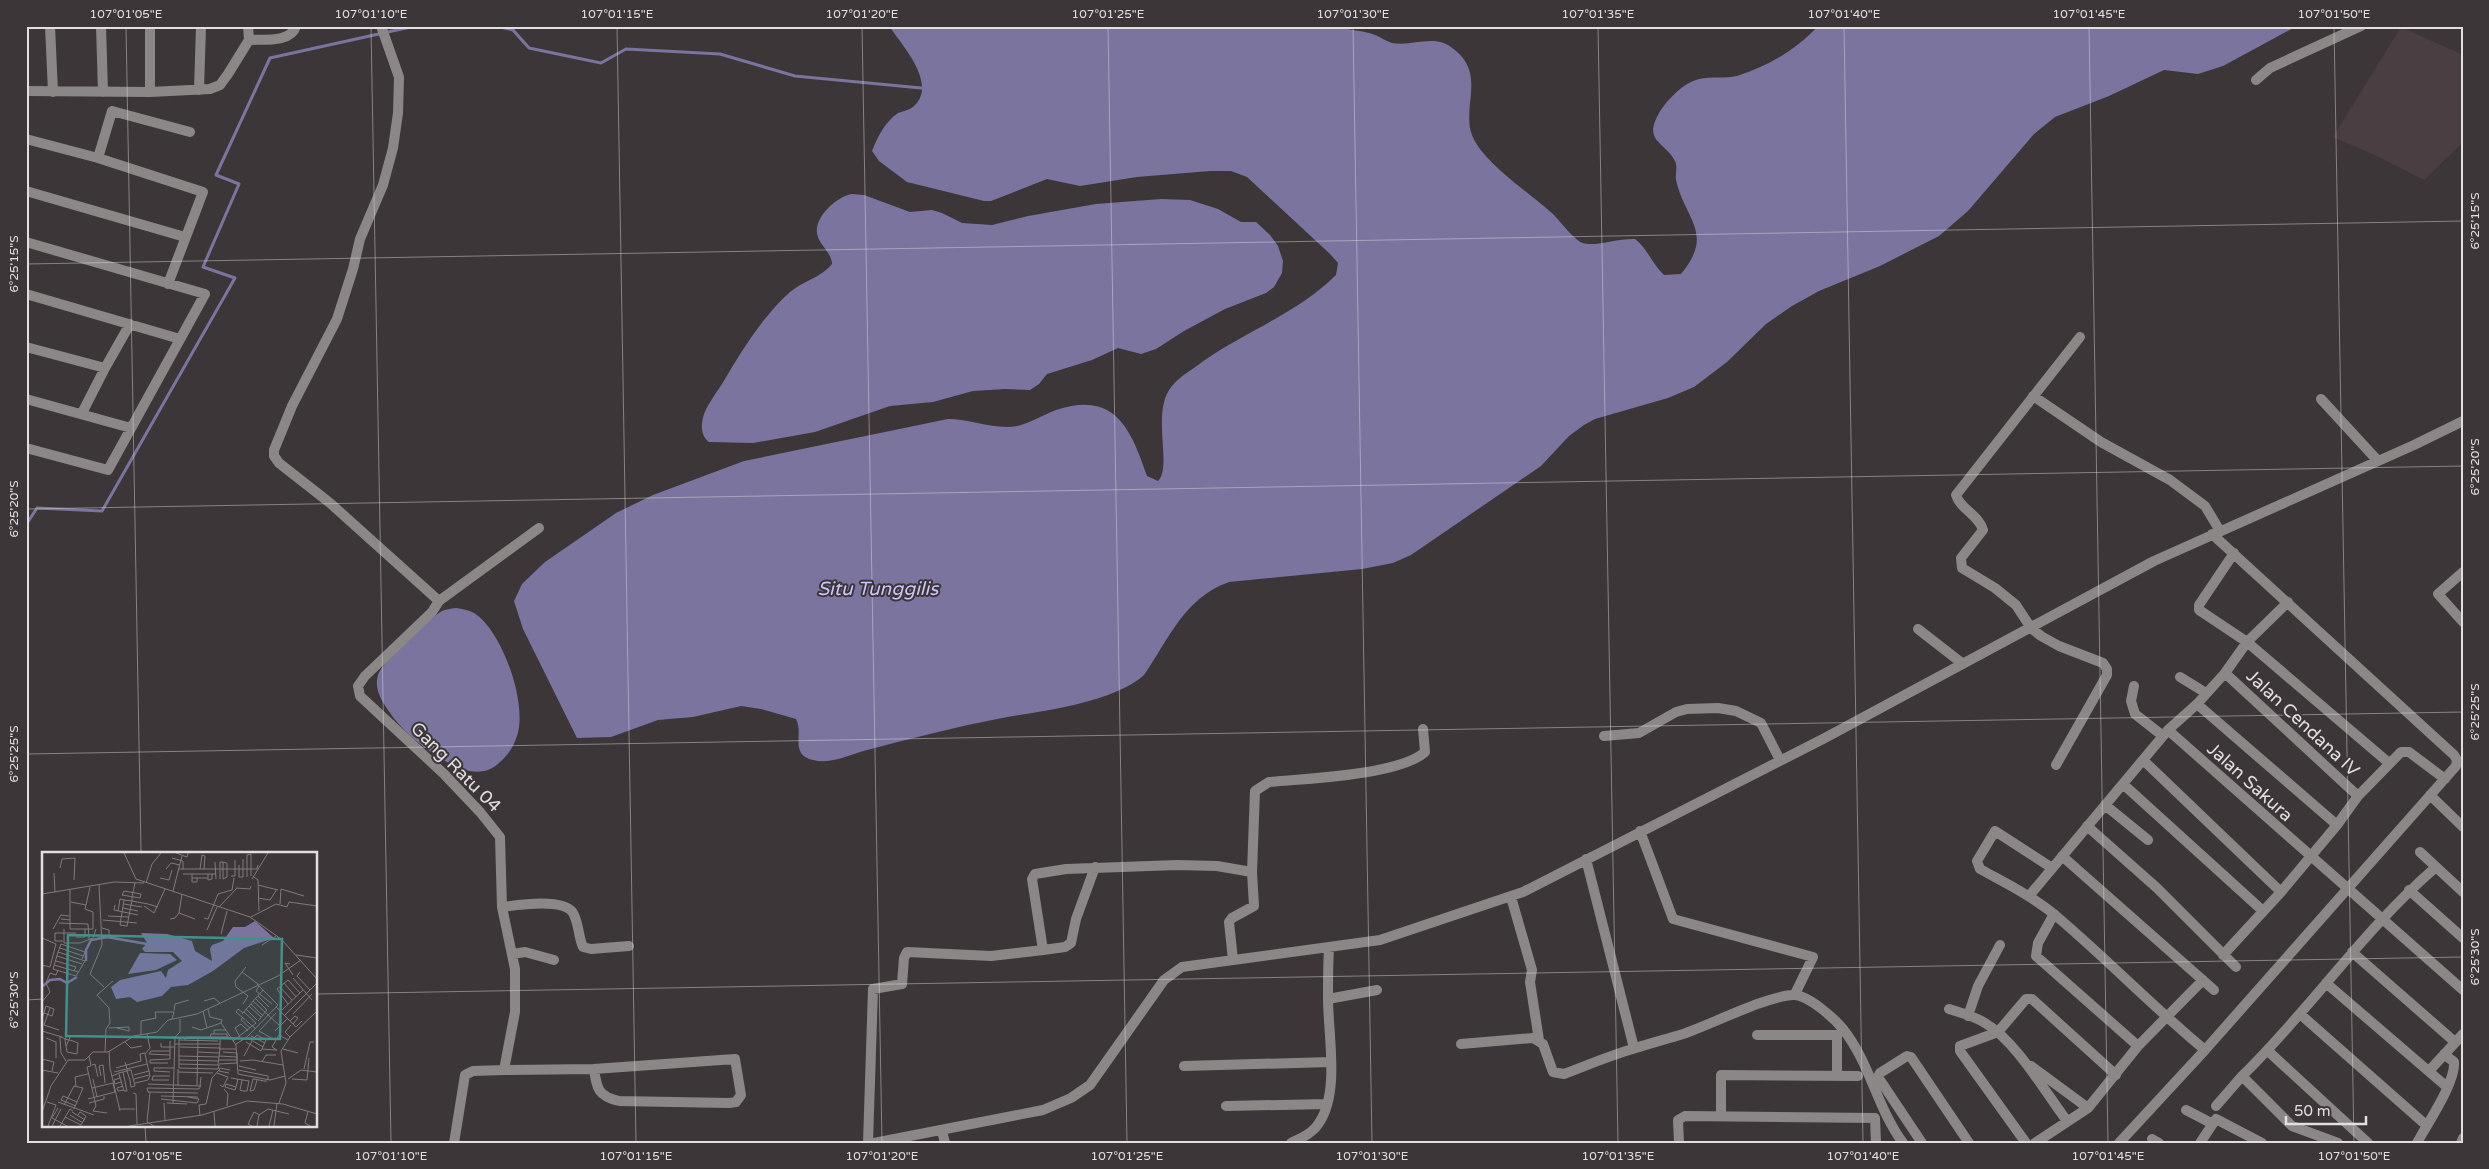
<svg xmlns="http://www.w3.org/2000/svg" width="2489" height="1169" viewBox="0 0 2489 1169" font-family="'Varela Round',sans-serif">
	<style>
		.built { fill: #4b3e42 }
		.water { fill: #7a749f }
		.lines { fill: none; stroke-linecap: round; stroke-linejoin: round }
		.stream { stroke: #7a749f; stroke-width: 3 }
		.minor { stroke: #8b8787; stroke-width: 10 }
		.ticks { fill: none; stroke: #e3dfe0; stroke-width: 1; stroke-opacity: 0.45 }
		.labels { text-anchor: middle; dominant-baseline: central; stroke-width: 4; stroke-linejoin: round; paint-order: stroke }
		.street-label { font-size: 18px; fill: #e3dfe0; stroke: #3c3638 }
		.water-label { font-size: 19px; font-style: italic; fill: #cdc6fe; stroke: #3c3638 }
		.inset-river { fill: none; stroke: #7a749f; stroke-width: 2.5 }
		.inset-road { fill: none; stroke: #7f7a7b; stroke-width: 1 }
		.view { fill: #44908a; fill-opacity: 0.15; stroke: #44908a; stroke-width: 2.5 }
		.inset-edge { fill: none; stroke: #e3dfe0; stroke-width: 2.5 }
		.neatline { fill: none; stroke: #e3dfe0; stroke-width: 2 }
		.ticks-label { font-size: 12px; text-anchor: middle; fill: #e3dfe0 }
	</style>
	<rect width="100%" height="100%" fill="#3c3638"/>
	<!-- built -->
	<path class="built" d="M 2401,27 L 2463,55 L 2463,142 L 2424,180 L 2375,155 L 2333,137 Z"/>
	<!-- water -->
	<path class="water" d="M 889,26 L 1334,26 C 1347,30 1362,30 1375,35 C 1380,37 1386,41 1392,43 C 1412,47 1433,34 1451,47 C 1488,73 1461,105 1472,135 C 1482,162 1531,194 1553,214 C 1560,221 1575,241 1583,243 C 1595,247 1619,238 1635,239 C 1648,249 1652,264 1664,275 L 1681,274 C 1715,233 1685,220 1676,180 C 1675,173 1678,167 1675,161 C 1664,141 1643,142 1659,113 C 1668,99 1683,83 1699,79 C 1711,76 1725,79 1737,76 C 1768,66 1796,50 1818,26 L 2297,26 L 2223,66 L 2198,74 L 2164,70 L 2109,96 L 2055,117 L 2034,134 L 1968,211 L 1939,236 L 1880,266 L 1819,291 L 1792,306 L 1766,324 L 1727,362 L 1694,387 L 1668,398 L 1595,419 L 1584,425 L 1569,436 L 1541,466 L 1411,555 L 1393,563 L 1362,569 L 1229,582 C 1184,598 1169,639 1144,675 C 1134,684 1121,690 1108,695 C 1072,708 1034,712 997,719 C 955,727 913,738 871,749 C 853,753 832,765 813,760 C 789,754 804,734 796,719 L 761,709 L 741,706 L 693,717 L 658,720 L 611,737 L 577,738 L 523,629 L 514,601 L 522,584 L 545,562 L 616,513 L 653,495 L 744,461 L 948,419 C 971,419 995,430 1017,426 C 1030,423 1043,415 1056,410 C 1115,390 1131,429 1147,476 L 1158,481 C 1173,466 1150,412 1172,386 C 1180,376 1192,370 1202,362 C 1246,331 1298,313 1336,275 L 1338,263 L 1330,254 L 1247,177 L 1231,171 L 1210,171 L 1137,177 L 1080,186 L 1047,179 L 991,201 L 984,201 L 907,182 L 879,161 L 872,151 C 878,136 885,122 898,113 C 903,111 909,110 913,107 C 939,85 902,45 889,26 Z
		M 852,194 L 864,195 L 910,212 L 932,210 L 942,213 L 962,223 L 992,225 L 1028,216 L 1096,204 L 1161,199 L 1190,200 L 1218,209 L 1241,222 L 1256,222 L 1270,235 L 1278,246 L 1283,261 L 1282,273 L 1274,287 L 1266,293 L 1225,309 L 1184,331 L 1156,349 L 1141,354 L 1118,348 L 1092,360 L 1047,374 L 1039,384 L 1030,390 L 1005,389 L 973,391 L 933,402 L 890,406 L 815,432 L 753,443 L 709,442 C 700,436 701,423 704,414 C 708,404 716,393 722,384 C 741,352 762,317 790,292 C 803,281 822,277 832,264 C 832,254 821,246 818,237 C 811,219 837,196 852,194 Z
		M 456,608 C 462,609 469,610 474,613 C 502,630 528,704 517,736 C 513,748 508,755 499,763 C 483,778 463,771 447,762 C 425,749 402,732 388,710 C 381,700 374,688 378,675 C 383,660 427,620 442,611 C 446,609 451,609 456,608 Z"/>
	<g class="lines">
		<!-- stream -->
		<path class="stream" d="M 496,26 L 513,30 L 529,48 L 601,63 L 626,49 L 720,54 L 795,76 L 921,88
			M 26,525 L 37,508 L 102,511 L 235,278 L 203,267 L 239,184 L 216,175 L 270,58 L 415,26"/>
		<!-- minor -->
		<path class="minor" d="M 50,26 L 53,92
			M 101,26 L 103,92
			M 381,26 L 399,77 L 398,113 L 393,148 L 383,185 L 360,239 L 353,269 L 337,319 L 292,406 L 274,450 L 274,456 L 279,463 L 330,503 L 439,601
			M 249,40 C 263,39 291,43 296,26
			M 2256,80 L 2270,68 L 2361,26
			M 199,90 L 201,26
			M 26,91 L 150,92 L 210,89 L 220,85 L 228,74 L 249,40 L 248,26
			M 150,92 L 150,26
			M 26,139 L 98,158 L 203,192 L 168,284
			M 98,158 L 112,111 L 190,132
			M 26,191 L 185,237
			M 26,242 L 205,294 L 108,470 L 26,448
			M 26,294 L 180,339
			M 26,347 L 105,368 L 82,413
			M 105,368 L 130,324
			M 2033,396 L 2101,442 L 2170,480 L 2205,506 L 2220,531
			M 26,399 L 131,428
			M 2321,399 L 2378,461
			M 2234,553 L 2199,605 L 2199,610 L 2247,642 L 2389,763
			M 2463,572 L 2438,594 L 2463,622
			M 1918,629 L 1963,664
			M 2225,673 L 2358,796
			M 2180,677 L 2206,693
			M 2134,686 L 2131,701 L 2135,714 L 2163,736
			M 2197,704 L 2337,825 L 2281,892 L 2223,955
			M 2168,730 L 2463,990
			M 1604,736 L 1639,733 L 1676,712 L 1687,709 L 1718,708 L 1736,711 L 1761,723 L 1780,760
			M 2143,760 L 2281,892
			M 2056,765 L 2107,675 L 2107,669 L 2103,663 L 2059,646 L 2041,636 L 2031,628 L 2016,605 L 1995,588 L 1962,568 L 1961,558 L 1983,530 C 1979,515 1960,509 1956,495 L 2080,337
			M 2123,784 L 2263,911
			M 2430,795 L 2463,827
			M 2105,805 L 2148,840
			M 2337,825 L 2358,796 L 2401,752 L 2409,752 L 2445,779
			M 2087,826 L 2157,888 L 2236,967
			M 1640,831 L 1673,919 L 1813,957 L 1795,994
			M 2420,852 L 2463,892
			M 2062,856 L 2214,990
			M 1586,859 L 1634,1048
			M 2052,868 L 1995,831 L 1977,861 L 1980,869 C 2005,883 2032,896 2055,915 C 2106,958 2153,1007 2205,1050
			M 1252,872 L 1255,791 L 1269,782 C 1304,779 1400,775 1425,752 L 1423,729
			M 2409,890 L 2463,938
			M 2029,896 L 2168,730 L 2197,704 L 2225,673 L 2247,642 L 2288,602
			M 1511,897 L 1532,970 L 1530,982 L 1539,1040
			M 502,907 C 517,905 564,898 573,913 C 579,923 578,936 583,947 L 591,949 L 629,946
			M 2054,914 L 2038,943 L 2036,956 L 2138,1046
			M 1043,950 L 1065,947 L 1071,943 L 1076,919 L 1095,867
			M 2352,952 L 2455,1042
			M 513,954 L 525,952 L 554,960
			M 2326,983 L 2447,1087
			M 1328,999 L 1377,990
			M 1949,1009 C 1961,1013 1974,1016 1985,1023 C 2016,1041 2045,1092 2067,1121
			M 2300,1014 L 2426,1125
			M 1968,1016 L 1978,986 L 2000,945
			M 1757,1035 L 1837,1035 L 1837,1076
			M 1461,1044 L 1533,1038 L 1543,1044 L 1553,1072 L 1564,1074 C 1588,1065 1611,1055 1636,1048 C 1651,1043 1667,1039 1683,1034 C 1710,1025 1769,995 1794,995 C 1808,995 1834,1018 1843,1029 C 1870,1063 1877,1108 1903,1143
			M 2268,1051 L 2368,1143
			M 1184,1066 L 1331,1062
			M 2031,1066 L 2088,1108
			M 504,1070 L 594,1069 L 735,1059 L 741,1095 L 736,1102 L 729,1103 L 619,1101 C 598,1096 597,1089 594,1069
			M 2429,1071 L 2463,1034
			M 1226,1106 L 1327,1104
			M 2216,1106 L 2242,1076
			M 2186,1110 L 2211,1123
			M 1721,1116 L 1721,1075 L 1858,1076
			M 942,1131 L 945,1143
			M 2152,1139 L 2159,1143
			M 454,1143 L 465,1075 L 473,1071 L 504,1070 L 515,1012 L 515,969 L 502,907 L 500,837 L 480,812 L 444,774 L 360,696 L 358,686 L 365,676 L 432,612 L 439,601 L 539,528
			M 868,1143 L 873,989 L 902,984 L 904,958 L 907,952 L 991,956 L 1043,950 L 1032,879 L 1035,874 L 1066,869 L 1177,865 L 1217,866 L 1252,872 L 1254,906 L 1232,918 L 1229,922 L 1233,960
			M 874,1143 L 1043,1110 L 1071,1098 L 1090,1085 L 1164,980 L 1182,967 L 1380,940 L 1523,892 L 1823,739 L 2154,561 L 2414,445 L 2463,421
			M 1291,1143 C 1301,1138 1313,1133 1319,1123 C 1340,1092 1328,1035 1328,998 C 1328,981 1328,965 1329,948
			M 1679,1143 L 1678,1120 L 1685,1116 L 1875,1118 L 1876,1143
			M 1922,1143 L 1878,1077 L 1880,1073 L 1907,1056 L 1911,1057 L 1969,1143
			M 2026,1143 L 1960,1051 L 1960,1046 L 1998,1032 L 2026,999 L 2032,999 L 2116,1075
			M 2035,1143 L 2088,1108 L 2138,1046 L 2203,980
			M 2119,1143 L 2205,1050 L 2456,766 L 2457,760 L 2454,755 L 2212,534
			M 2200,1143 L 2216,1119 L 2262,1143
			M 2338,1143 L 2292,1126 L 2242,1076 C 2310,1010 2363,930 2436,867
			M 2417,1143 C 2427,1124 2456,1082 2454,1062 L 2444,1054
			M 2461,1143 L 2463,1138"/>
	</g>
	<!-- ticks -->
	<path class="ticks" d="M 126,26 L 141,853M 371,26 L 391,1143M 617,26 L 636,1143M 862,26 L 882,1143M 1108,26 L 1127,1143M 1353,26 L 1372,1143M 1598,26 L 1618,1143M 1844,26 L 1863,1143M 2089,26 L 2108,1143M 2334,26 L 2354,1143M 26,264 L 2463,221M 26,509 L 2463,466M 26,754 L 2463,712M 316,994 L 2463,957M 26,1000 L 44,999M 145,1125 L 146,1143"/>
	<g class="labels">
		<!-- street labels -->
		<g class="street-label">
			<text transform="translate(2303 723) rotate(43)">Jalan Cendana IV</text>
			<text transform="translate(456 767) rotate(45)">Gang Ratu 04</text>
			<text transform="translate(2250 782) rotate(42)">Jalan Sakura</text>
		</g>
		<!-- water labels -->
		<g class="water-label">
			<text x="878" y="589">Situ Tunggilis</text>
		</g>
	</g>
	<!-- overview -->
	<g transform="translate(42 852)">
		<rect width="275" height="275" fill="#3c3638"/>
		<path d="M 213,69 L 232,86 L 202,96 L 171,119 L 146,133 L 129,135 L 120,144 L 95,150 L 88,145 L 74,147 L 69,135 L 78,128 L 119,119 L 124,126 L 126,118 L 140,109 L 131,100 L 103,100 L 100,97 L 105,91 L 99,81 L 125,82 L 150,89 L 153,99 L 170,109 L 168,97 L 170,93 L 181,89 L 191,75 L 203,75 ZM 98,101 L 128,102 L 135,108 L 114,118 L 86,122 Z" fill="#7a749f"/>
		<path class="inset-river" d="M 44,109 L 44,98 L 49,88 L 65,85 L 105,92M 1,134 L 8,128 L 18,127 L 25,131 L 35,125"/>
		<path class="inset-road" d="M 82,1 L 94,27 L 208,65 L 239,87 L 275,127M 134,1 L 145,5 L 146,1M 130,6 L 141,9 L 141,17M 173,10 L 174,27M 197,13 L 197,25 L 201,25 L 201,7M 18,16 L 20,7 L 33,6 L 32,28M 124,17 L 129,11 L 138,13M 137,17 L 215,17 L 216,13M 158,17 L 160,3 L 163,4 L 162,17M 12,21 L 13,40M 141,22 L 174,22M 150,22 L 150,30 L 155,30 L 155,26M 166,22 L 166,28 L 170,27 L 170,22M 189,24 L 193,24 L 193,8M 205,25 L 205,3 L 209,2 L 209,24M 212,25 L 216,28 L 217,59M 118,26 L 127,28 L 130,18M 150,26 L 166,26M 178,27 L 178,10 L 181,10 L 185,11 L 185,25 L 181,27 L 181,10M 210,27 L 226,1M 93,31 L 91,40 L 90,45 L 90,49 L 89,53 L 85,74 L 78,73 L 82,48 L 90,49 L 106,52 L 116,55M 104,31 L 110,12 L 119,1M 57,33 L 60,93 L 48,122 L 62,135M 216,33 L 236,38M 194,36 L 208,37 L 209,34M 82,39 L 99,42 L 98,46 L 80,43 ZM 131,39 L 140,4M 0,42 L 72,30 L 102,31M 216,46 L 228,48 L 235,37M 29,50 L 44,53 L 48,35M 82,52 L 100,55M 238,52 L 239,37 L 262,44M 73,53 L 72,58 L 96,63M 102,54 L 112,61 L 123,37M 177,55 L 195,36M 81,56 L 96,59M 76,59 L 78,47 L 82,48M 137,61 L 140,42M 66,64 L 87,65M 209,65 L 234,52 L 245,55 L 247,50 L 275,54M 162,66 L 166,67 L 176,42 L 190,38 L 192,26M 19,67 L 28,68 L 28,77 L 51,77 L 51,60 L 43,57 L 44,53M 128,67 L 133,66 L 137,61 L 153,67M 28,68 L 28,38M 61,68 L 95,71M 17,71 L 46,72 L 47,87M 11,77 L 19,63 L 27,64M 22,77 L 22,91 L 38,91 L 51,86 L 54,77M 165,78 L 175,55M 179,82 L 185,59M 59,84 L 67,84 L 67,78 L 60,76M 34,85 L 43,85 L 43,77M 0,86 L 14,92 L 8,115 L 0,113M 21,89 L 13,89 L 13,81 L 34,81M 220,93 L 234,84M 18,96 L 41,104M 16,100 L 43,109 L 34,124 L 11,117 ZM 16,100 L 19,92 L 43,100 L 40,107M 254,103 L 275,106M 15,104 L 40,112M 14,109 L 34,115 L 32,119M 248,112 L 243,111 L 251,123M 12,113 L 36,120M 200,120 L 216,132M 258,120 L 255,124 L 268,138M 251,126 L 270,148M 242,131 L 254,145M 217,134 L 214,139 L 230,152M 238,135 L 250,148M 216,144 L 227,155M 214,147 L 225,158 L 216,169M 162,149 L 172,146 L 178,151M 211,149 L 238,174M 0,150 L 8,140 L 4,131 L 8,121 L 14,123 L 16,118M 201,152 L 206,144 L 194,135 L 193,129 L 204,115M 209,152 L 220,163M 246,152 L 235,137 L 246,128 L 258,141M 207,154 L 219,165M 234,155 L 254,175 L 260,169M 8,156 L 2,173 L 17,178M 166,157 L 168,165 L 180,168 L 179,171 L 194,193 L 196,222 L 228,228 L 243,224M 204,157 L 215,168M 240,158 L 261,138M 132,159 L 133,152 L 147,148M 161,159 L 165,176M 202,160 L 214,171M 201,161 L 196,157 L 194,160 L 214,177M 200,162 L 221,138M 251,162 L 270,142M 243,163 L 275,131M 201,165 L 199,168 L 208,176M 0,167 L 4,154 L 12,157 L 10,164 L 2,161M 248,169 L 253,164 L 256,166 L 251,172M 150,175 L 159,178 L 179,171M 67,176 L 87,175M 75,176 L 87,179 L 87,175M 0,179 L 20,185 L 17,185M 233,179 L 245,167M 172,182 L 172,178 L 184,178M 99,183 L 99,169 L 114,166 L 113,160 L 132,160 L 130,167M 209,184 L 223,191M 20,185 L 23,187 L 31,189 L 36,191 L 35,202 L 25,200 L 24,194 L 27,188 L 28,185 L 25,183 L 23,187 L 24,194M 156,185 L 168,185 L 169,182 L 185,182 L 185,185M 168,185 L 187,185M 198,185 L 193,176 L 199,172 L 206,179M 248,185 L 243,180 L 249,173M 4,186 L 14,190 L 14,206M 18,186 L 19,201 L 24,209M 206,186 L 221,195M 137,187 L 137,216 L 176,217 L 177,213M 231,187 L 217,179 L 234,161M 137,188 L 176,189M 143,188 L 144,185 L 156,185 L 155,233M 191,189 L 214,171M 83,190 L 89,196 L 100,194M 204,190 L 219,199 L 224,188 L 215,183 L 212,186M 119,191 L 119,195 L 128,195 L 128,189M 133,192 L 178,192M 194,192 L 205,185 L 236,153 L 215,132M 138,195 L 178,196 L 178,185M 177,197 L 194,197M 220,197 L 235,198M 241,197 L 256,201M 235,198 L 230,195 L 237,183 L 246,188M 67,199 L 68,216 L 78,259M 63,200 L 64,177 L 68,171 L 67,156 L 55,143 L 71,129M 156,200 L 177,201M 107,202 L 109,199 L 128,199M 107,202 L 128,203M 47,204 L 49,214 L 45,215 L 54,254 L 51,259 L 65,261M 137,204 L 177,205M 177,204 L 195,205M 202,204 L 210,189M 0,207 L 12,210 L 10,219M 128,207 L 128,195 L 132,195M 137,208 L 177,209M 177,208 L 195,208M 198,209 L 211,208 L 241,213M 220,210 L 224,203 L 234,203M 126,211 L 108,211 L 108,208 L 128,207M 137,212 L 176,213 L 178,196M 177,212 L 195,211 L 195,201 L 181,200M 50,213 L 53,212 L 56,225M 197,214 L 214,218M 74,216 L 99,209 L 98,202 L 103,201M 262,217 L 268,190 L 272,190M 0,218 L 16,221M 196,218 L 226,224 L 226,228M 72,220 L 105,212M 128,220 L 112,219 L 112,216 L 132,216M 136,220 L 171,221M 175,221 L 186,225 L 181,235 L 178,233M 187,221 L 177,219 L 178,216 L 188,218M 77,222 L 82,239 L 85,239 L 81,220M 92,223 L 107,219M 59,224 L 57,214 L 61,213 L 63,231M 70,224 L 77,221 L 81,220 L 84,219 L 85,219 L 87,218 L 89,218 L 93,234 L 89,235 L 88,228 L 85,219 L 85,217 L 84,213 L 83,210M 78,226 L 72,228 L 73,232 L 79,230M 189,226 L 207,229M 51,227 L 55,245M 92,227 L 107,223M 246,227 L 259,218 L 275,220M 250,227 L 265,228 L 267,206M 110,228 L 111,224 L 128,224M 110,228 L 127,228M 200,228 L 198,238 L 201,239 L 205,239 L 207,229M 215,228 L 212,238 L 208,239 L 211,227 L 212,227 L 222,229 L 225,229M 93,231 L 106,228 L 108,224 L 103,202 L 108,196 L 105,182M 106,232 L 158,234 L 159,225M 136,233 L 136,217M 34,234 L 33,225 L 46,222M 81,234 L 75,236 L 76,239 L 82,238M 194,235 L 184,232 L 183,235 L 193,238 L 194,235 L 196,227M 105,236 L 157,237 L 159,233M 105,236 L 106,240 L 156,241M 182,237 L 186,242 L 185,254M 108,240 L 105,270 L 112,274M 91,241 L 94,242 L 95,272M 21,244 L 19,248 L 34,254M 21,244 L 35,250M 119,244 L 156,245M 46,247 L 73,240 L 71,231 L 50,236M 119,247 L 155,251 L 157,247 L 146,245M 5,250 L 14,253 L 6,274M 16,250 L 52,263M 47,251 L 62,247 L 62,244M 122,251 L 123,268M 125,251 L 145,252M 131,251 L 133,185 L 138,180 L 138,167M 237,251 L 244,231 L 239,199 L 248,185 L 275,159M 22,253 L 32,234 L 41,236 L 32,257M 16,256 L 10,266 L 25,274M 78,257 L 93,257M 172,259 L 173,274M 266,259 L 263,271 L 268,274M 0,260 L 9,234 L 26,208 L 43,208 L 51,200 L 66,200 L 92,184 L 115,180 L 126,168 L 155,162 L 236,124 L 259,108M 30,260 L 43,268M 28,263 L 41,271M 158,264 L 157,253 L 164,252 L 170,226 L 177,218M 23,265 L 39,273 L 44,264 L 38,260 L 36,263M 10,274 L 19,257M 18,274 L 28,257 L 31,259M 87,274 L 160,263 L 205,249 L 241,252 L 275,262M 210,274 L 206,272 L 212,260 L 218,263M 215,274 L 217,263 L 226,257 L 247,262M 227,274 L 231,258M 232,274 L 235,251"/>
		<path class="view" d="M 26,83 L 240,87 L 238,187 L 24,184 Z"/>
		<rect width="275" height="275" class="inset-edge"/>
	</g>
	<!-- border -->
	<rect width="2489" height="1169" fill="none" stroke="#3c3638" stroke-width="55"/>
	<!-- scale -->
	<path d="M2286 1116v8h80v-8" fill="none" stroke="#e3dfe0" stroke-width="2.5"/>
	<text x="2294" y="1116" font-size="15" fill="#e3dfe0" stroke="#3c3638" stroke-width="4" paint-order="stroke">50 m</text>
	<rect x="28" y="28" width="2434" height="1114" class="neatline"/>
	<g class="ticks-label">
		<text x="126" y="18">107°01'05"E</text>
		<text x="371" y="18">107°01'10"E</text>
		<text x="617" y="18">107°01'15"E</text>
		<text x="862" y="18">107°01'20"E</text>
		<text x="1108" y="18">107°01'25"E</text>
		<text x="1353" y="18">107°01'30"E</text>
		<text x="1598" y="18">107°01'35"E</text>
		<text x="1844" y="18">107°01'40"E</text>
		<text x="2089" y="18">107°01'45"E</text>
		<text x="2334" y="18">107°01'50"E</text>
		<text transform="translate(2475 221) rotate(-90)" y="4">6°25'15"S</text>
		<text transform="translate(14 264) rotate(-90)" y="4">6°25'15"S</text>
		<text transform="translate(2475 467) rotate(-90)" y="4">6°25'20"S</text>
		<text transform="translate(14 509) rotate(-90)" y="4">6°25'20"S</text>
		<text transform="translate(2475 712) rotate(-90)" y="4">6°25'25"S</text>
		<text transform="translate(14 754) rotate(-90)" y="4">6°25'25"S</text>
		<text transform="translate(2475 957) rotate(-90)" y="4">6°25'30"S</text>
		<text transform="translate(14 1000) rotate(-90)" y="4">6°25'30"S</text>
		<text x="146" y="1160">107°01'05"E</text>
		<text x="391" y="1160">107°01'10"E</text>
		<text x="636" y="1160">107°01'15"E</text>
		<text x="882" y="1160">107°01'20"E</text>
		<text x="1127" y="1160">107°01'25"E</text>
		<text x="1372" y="1160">107°01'30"E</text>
		<text x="1618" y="1160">107°01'35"E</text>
		<text x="1863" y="1160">107°01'40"E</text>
		<text x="2108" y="1160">107°01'45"E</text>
		<text x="2354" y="1160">107°01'50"E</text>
	</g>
</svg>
